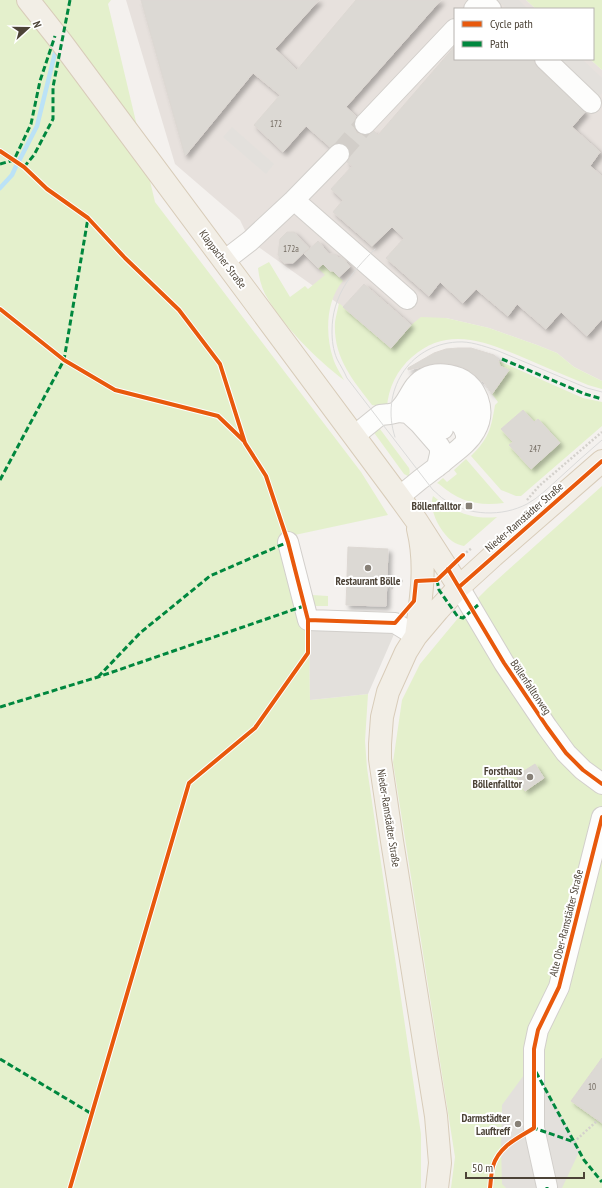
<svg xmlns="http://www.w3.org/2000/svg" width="602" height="1188" viewBox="0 0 602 1188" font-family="'PT Sans Narrow',sans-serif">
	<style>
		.industrial { fill: #e7e1dd }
		.green { fill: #e4f0cc; fill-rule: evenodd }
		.parking { fill: #e3e0dc }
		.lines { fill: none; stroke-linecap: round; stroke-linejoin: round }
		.stream { stroke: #bbe2f6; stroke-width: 4.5 }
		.building { fill: #dcd9d4; stroke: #ddd8d3; filter: url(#shadow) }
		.minor-tunnel { stroke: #d2cec9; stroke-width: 20; stroke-dasharray: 20 10; stroke-linecap: butt }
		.minor-casing { stroke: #d2cfcb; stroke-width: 22 }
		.major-casing { stroke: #d8ccb9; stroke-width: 24 }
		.path { stroke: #d4d1cc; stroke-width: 2.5; stroke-dasharray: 2 2; stroke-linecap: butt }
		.minor { stroke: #fdfdfc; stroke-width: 20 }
		.major { stroke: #f2eee6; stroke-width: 22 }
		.tram { stroke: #dbdbda; stroke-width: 1 }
		.quiet { stroke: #00873e; stroke-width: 3; stroke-dasharray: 6 3; stroke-linecap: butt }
		.cycleway-casing { stroke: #fff; stroke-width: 6 }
		.cycleway { stroke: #e8590c; stroke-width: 4 }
		.poi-dot { fill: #878077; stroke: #fff; stroke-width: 1.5 }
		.labels { text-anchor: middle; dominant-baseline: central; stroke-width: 4; stroke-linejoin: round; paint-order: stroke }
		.number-label { font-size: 9px; fill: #726a60 }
		.street-label { font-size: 11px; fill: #4c4337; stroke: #fff }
		.poi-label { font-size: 11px; font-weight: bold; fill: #4c4337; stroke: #fff; text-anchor: end }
	</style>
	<defs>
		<filter id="shadow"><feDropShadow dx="3.5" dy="3.5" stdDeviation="2" flood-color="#0004"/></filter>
	</defs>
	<rect width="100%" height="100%" fill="#f4f1ee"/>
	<!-- industrial -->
	<path class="industrial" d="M 126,0 L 526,0 L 536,9 L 455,9 L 455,59 L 590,59 L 602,70 L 602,381 L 574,367 L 557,353 L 537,345 L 489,328 L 446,318 L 411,325 L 391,348 L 343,307 L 250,241 L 240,220 L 175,164 Z"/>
	<!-- green -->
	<path class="green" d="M 0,0 L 111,0 L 108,4 L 155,202 L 361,472 L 388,515 L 290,536 L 309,616 L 310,700 L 368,694 L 365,741 L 367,768 L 421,1134 L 421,1188 L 0,1188 Z
		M 526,0 L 602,0 L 602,70 L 590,59 L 593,59 L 593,9 L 536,9 Z
		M 269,262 L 290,297 L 305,286 L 308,289 L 325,275 L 318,268 L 323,264 L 330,271 L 333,271 L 343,281 C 326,300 325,334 333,358 C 335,365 340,373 344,380 C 316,359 282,325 265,294 C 261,286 259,277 258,268 Z
		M 339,303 L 391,348 L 411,325 L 421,317 L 446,318 L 489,328 L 537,345 L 557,353 L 574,367 L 602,381 L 602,389 L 588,385 C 568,377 548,368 529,360 C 489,343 449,324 412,357 C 397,370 388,388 387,408 L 372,405 C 352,379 333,357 335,322 C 336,315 338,309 339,303 Z
		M 499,361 L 583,398 L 602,402 L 602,426 L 521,496 L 516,496 L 501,490 L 471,456 C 489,438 491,429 495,405 L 498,402 L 492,394 L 508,370 L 498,366 ZM 523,410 L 534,422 L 538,419 L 560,443 L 531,469 L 510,445 L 513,442 L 501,429 Z
		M 377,425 L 409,468 C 410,471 410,474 408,476 L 404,474 L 375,434 L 372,430 Z
		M 466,459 L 504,503 C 477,506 460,502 439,484 L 437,483 L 443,478 L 447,482 L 457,474 L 454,470 Z
		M 602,486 L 602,1188 L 451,1188 L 455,1157 L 393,762 L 402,700 L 420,664 L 459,617 L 488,588 Z
		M 433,496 C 451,511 473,520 497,517 L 464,546 C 460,545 456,544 452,541 C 441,533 428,510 433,496 Z
		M 312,595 L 328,596 L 328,606 L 312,606 Z"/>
	<!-- parking -->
	<path class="parking" d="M 497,0 L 519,0 L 528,9 L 507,9 Z
		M 560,59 L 582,59 L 602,78 L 602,93 L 599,96 Z
		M 232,127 L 274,164 L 266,174 L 223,137 Z
		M 309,629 L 395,632 L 368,694 L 310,700 Z
		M 532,1064 L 535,1068 L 580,1150 L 562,1188 L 506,1188 L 502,1184 L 501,1146 L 502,1105 Z"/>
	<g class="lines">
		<!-- stream -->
		<path class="stream" d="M 19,161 L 37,126 L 55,53
			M 0,188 L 12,175 L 17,164"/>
	</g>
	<!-- building -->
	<path class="building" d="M 141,0 L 319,0 L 275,49 L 297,70 L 356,0 L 441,0 L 346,107 L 356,116 L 354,122 L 354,128 L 357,133 L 363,135 L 369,135 L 374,131 L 378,135 L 455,46 L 455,59 L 533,59 L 537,67 L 585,112 L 572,127 L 600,152 L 590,166 L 602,176 L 602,319 L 587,336 L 561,312 L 546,329 L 517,304 L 508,316 L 476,289 L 463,303 L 440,282 L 429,296 L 386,258 L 404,238 L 392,227 L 372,246 L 333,212 L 343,200 L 331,189 L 352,166 L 347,162 L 350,156 L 350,151 L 347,146 L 341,143 L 336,143 L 330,147 L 306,126 L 283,152 L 254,125 L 280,95 L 253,73 L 185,156 Z
		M 287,232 L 294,232 L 309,248 L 293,263 L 284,263 L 278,255 L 280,239 Z
		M 318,241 L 329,254 L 335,254 L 339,258 L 342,257 L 350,267 L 339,277 L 333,271 L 330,271 L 323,264 L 318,268 L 304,254 Z
		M 364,284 L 411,325 L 391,348 L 343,307 Z
		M 458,348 L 471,348 L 494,355 L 498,359 L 500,366 L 509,370 L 492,394 L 483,381 L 481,381 L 475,375 L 468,370 L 457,365 L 438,363 L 408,370 L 408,368 L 434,353 L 446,349 Z
		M 523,410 L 534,422 L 538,419 L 560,443 L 531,469 L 509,445 L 513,442 L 501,429 Z
		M 348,547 L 388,549 L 386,606 L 346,605 Z
		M 535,764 L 544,778 L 525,791 L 516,776 Z
		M 602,1058 L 602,1123 L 571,1101 Z"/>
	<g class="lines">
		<!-- minor-tunnel -->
		<path class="minor-tunnel" d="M 339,154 L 365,124"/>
		<defs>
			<path id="minor" d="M 474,9 L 482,0 L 491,9
				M 545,59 L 591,103
				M 365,124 L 455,29
				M 294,200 L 407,299
				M 224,261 L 250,241 L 294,200 L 339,154
				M 433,375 L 437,377 L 441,380 L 472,414 L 475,419 L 477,427
				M 415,387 L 421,385 L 429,390 L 463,427 L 466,434 L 466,442
				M 406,402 L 410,400 L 416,401 L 443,429
				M 396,412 C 409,404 410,385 425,378 C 436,372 452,374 463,380 C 471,385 474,390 478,399 C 482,410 481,421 475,431 C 468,444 453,453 442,463 C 427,474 413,485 399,497
				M 354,436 L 380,415 L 390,414 L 399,412 L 408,413 L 420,424 L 440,447 L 440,454 L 437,467
				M 288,542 L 308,620 L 395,623 L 416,636
				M 459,587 L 504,663 L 547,727 L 566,753 L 583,770 L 602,784
				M 547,1187 L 534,1128 L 534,1049 L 538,1030 L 559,987 L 602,817"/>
			<path id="major" d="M 28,0 L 62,43 L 395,491 L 416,520 L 459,587
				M 416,636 C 421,599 427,566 418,529
				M 437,1188 L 440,1163 L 436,1116 L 392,841 L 380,759 L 380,744 L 382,717 L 388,692 L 406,652 L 416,636 L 438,610 L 459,587 L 493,556 L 602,461"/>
		</defs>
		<!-- minor casing -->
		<use href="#minor" class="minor-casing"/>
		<!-- major casing -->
		<use href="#major" class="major-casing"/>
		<!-- path -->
		<path class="path" d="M 527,500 L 539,486 L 602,432
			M 463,555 L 472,548
			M 387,587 L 392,588 L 393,581 L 404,581
			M 574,1142 L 598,1120"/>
		<!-- minor -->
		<use href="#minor" class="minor"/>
		<!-- major -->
		<use href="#major" class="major"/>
		<!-- tram -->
		<path class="tram" d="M 375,249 C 351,273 332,296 332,331 C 332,340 333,350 337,359 C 340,365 344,371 347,378 L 433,490 C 437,493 440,497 445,500 C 469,516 502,517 527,504 C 538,498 547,489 556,481 C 571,467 587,453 602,440
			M 395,437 C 380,392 408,345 457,342 C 470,341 483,346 496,350 L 587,388 L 602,392"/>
		<!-- quiet -->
		<path class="quiet" d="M 0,164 L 14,160 L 31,124 L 40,81 L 55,36
			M 24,167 L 34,155 L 53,119 L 53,87 L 70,0
			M 502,359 L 585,394 L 602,399
			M 0,480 L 64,360 L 88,218
			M 437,580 L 439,590 L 458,617 L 463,618 L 478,605
			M 98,677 L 140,633 L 210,576 L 288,542 L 287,540
			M 0,707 L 98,677 L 304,606
			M 0,1059 L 92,1114
			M 536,1072 L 584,1160 L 602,1182
			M 532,1129 L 534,1128 L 574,1142
			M 547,1188 L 547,1187"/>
		<defs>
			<path id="cycleway" d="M 0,151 L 24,167 L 47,189 L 88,218 L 125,258 L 179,310 L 220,364 L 245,443 L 266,476 L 288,542 L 308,620 L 308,653 L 255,728 L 189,783 L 70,1188
				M 0,309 L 64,360 L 115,390 L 218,416 L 244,441
				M 448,569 L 504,663 L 547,727 L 566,753 L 583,770 L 602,784
				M 459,587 L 602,461
				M 308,620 L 395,623 L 414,601 L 416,581 L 437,580 L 463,555
				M 490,1188 C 491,1181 491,1173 493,1166 C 499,1146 518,1138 534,1128 L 534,1049 L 538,1030 L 559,987 L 602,817"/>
		</defs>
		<!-- cycleway casing -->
		<use href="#cycleway" class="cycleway-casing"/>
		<!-- cycleway -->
		<use href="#cycleway" class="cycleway"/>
	</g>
	<!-- markers -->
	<g class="poi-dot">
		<rect x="465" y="502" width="8" height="8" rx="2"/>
		<circle cx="368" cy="568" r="4"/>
		<circle cx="530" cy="777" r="4"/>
		<circle cx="518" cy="1124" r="4"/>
	</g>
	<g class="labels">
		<!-- number labels -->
		<g class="number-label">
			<text x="276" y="123">172</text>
			<text x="291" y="248">172a</text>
			<text x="535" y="448">247</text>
			<text x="592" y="1086">10</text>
		</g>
		<!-- street labels -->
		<g class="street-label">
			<text transform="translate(223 259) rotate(53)">Klappacher Straße</text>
			<text transform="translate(524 517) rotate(-41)">Nieder-Ramstädter Straße</text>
			<text transform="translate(531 687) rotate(56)">Böllenfalltorweg</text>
			<text transform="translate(389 818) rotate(81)">Nieder-Ramstädter Straße</text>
			<text transform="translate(566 923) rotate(-76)">Alte Ober-Ramstädter Straße</text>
		</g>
		<!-- poi labels -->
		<g class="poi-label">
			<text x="461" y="506">Böllenfalltor</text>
			<text x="368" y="581" text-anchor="middle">Restaurant Bölle</text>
			<text x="522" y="771">Forsthaus<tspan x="522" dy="13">Böllenfalltor</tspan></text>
			<text x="510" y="1118">Darmstädter<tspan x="510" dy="13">Lauftreff</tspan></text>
		</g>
	</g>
	<!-- legend -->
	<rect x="454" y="8" width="140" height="52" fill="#ffffff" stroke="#b7b4af"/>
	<rect x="462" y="21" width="20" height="6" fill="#e8590c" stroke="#b7b4af"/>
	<text x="490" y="28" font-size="12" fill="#4c4337">Cycle path</text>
	<rect x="462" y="41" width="20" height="6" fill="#00873e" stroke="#b7b4af"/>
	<text x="490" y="48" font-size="12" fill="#4c4337">Path</text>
	<!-- north arrow -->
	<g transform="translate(28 28) rotate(69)" stroke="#ffffff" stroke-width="3" paint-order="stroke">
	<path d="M0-3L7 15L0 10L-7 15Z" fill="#4c4337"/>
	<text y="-6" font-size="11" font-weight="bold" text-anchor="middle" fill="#4c4337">N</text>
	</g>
	<!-- scale -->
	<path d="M466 1172v6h118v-6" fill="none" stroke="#4c4337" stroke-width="2"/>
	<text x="472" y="1172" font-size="12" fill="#4c4337" stroke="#ffffff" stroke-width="3" paint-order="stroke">50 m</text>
</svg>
